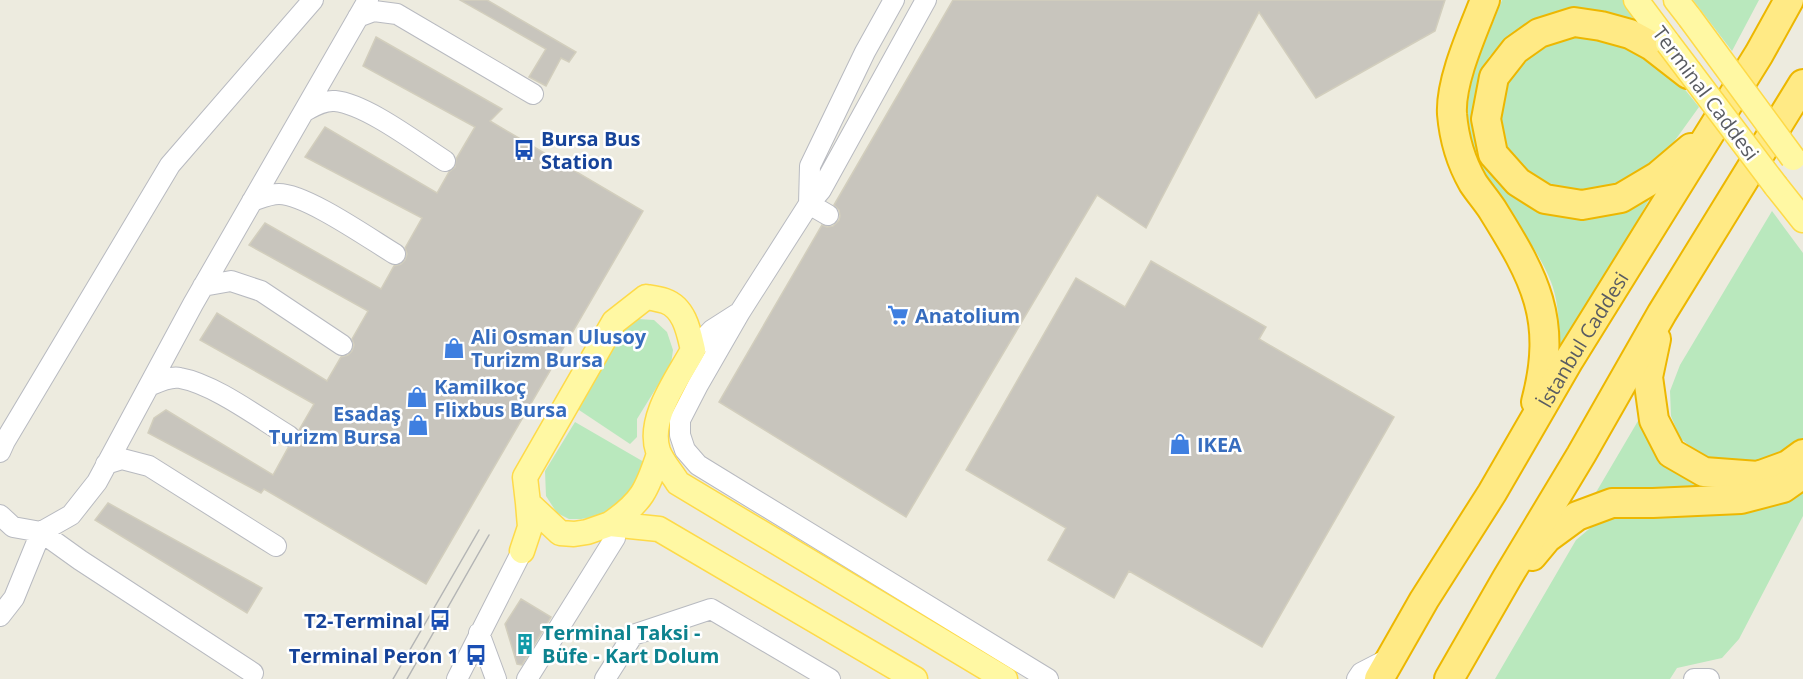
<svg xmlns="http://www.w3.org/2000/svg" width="1803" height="679" viewBox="0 0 1803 679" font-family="'Open Sans',sans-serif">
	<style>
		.green { fill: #b9e8bd }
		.building { fill: #c8c5bd; stroke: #d2cebd; stroke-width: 1.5 }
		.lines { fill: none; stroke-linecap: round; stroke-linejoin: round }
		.minor-casing { stroke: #b8bac0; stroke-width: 22 }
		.major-casing { stroke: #feda48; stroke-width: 27 }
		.highway-casing { stroke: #edb700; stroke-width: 32 }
		.minor { stroke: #fff; stroke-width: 20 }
		.major { stroke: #fff8a3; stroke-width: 24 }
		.highway { stroke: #ffea85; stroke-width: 28 }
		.tram { stroke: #b4b5b5; stroke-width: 1.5 }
		.major-bridge-casing { stroke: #feda48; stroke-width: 27; stroke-linecap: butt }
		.major-bridge { stroke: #fff8a3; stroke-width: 24 }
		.labels { text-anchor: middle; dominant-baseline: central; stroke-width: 5; stroke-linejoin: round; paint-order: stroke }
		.street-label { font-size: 20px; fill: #595c62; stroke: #fff }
		.transit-label { font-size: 20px; font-weight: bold; fill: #164399; stroke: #fff; text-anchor: end }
		.shop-label { font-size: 20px; font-weight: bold; fill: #366cbe; stroke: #fff; text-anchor: start }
		.culture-label { font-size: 20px; font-weight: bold; fill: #0d838f; stroke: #fff; text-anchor: start }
	</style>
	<rect width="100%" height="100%" fill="#edebdf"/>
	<!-- green -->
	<path class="green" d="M 1502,0 L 1624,0 L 1646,28 L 1577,11 L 1548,15 L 1515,31 L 1489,57 L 1479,84 L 1477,111 L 1529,200 L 1651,196 L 1561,359 C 1559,335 1560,304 1551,282 C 1532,231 1467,171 1467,117 C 1468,76 1487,38 1502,0 Z
		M 1693,0 L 1759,0 L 1732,51 Z
		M 1585,34 L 1624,45 L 1670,71 L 1699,107 L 1663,157 L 1639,177 L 1599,194 L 1557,195 L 1505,155 L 1494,120 L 1499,78 L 1555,37 Z
		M 1772,211 L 1803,253 L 1803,443 L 1770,462 L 1706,459 L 1680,438 L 1671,416 L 1670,391 L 1680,365 Z
		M 638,319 L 654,320 L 667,332 L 673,350 L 671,364 L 637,419 L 637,437 L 630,444 L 576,408 L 625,326 Z
		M 1645,409 L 1727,485 L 1588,506 Z
		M 575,422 L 644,462 L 643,477 L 614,514 L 581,519 L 569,519 L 557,513 L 546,496 L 545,471 Z
		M 1803,491 L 1803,516 L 1739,639 L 1722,658 L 1677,668 L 1670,679 L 1495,679 L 1576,540 L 1595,524 L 1617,517 Z"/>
	<!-- building -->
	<path class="building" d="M 460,0 L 487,0 L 576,52 L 569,62 L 561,58 L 546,86 L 529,77 L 546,49 Z
		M 953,0 L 1445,0 L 1435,31 L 1316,98 L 1259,12 L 1146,228 L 1097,195 L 906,517 L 719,402 L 822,225 L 827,227 L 833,226 L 839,220 L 840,216 L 839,210 L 834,205 Z
		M 376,37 L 502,109 L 490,121 L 643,211 L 426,584 L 264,489 L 261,493 L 148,433 L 154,418 L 166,410 L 273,475 L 288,448 L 295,446 L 299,442 L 301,436 L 299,430 L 314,404 L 200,340 L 217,313 L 327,381 L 341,357 L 348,355 L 352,351 L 354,345 L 352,339 L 368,311 L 249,245 L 265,223 L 381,289 L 394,266 L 401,264 L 405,260 L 407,254 L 405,248 L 422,218 L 305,157 L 325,127 L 437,193 L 449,172 L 455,167 L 456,159 L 475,127 L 363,66 Z
		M 1151,261 L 1266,327 L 1259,339 L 1394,417 L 1262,647 L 1129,571 L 1114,598 L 1048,560 L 1066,528 L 966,470 L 1076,278 L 1125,307 Z
		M 108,503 L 262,588 L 247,613 L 95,520 Z
		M 521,599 L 551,617 L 522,665 L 517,664 L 505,624 Z"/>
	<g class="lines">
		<defs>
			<path id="minor" d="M 894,0 L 865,52 L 810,166 L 809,204 L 740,312 L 698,385 L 680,420 L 680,435 L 685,450 L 698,465 L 1048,679
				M 358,17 L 374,11 L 397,14 L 533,94
				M 305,111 C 314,106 324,100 335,101 C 366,104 417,143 445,161
				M 252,201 C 261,198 270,194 279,194 C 306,194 370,239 395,254
				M 828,215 L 809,204 L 821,190 L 926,0
				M 203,286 L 231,281 L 261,291 L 342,345
				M 693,350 L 712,330 L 737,314
				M 149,386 C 158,382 170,376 180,378 C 214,384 259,418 289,436
				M 0,452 L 5,441 L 170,165 L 313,0
				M 106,464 L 122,459 L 149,466 L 276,546
				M 0,515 L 13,527 L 41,532 L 71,515 L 97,482 L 193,304 L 368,0
				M 0,616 L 14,598 L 41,532 L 80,560 L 253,673
				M 479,633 L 496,679
				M 457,679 L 522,551
				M 527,679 L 615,538 L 610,524
				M 605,679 L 633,635 L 711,609 L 830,679
				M 1357,679 L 1361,673 L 1392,657
				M 1694,679 L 1709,679"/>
			<path id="major" d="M 1636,0 L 1668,43
				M 1676,0 L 1690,18
				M 1776,186 L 1803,220
				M 610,524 C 642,502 647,490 659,454
				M 522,551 L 530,527 L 528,503
				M 915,679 L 659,529 L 610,524 L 587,532 L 574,534 L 560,533 L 528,503 L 525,477 L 614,322 L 646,297 C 652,298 659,299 665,301 C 685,308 689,333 693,350 C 678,378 647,418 658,451 C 662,462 672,473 678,483 L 1005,679"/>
			<g id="highway">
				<path d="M 1485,0 C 1473,31 1450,81 1452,114 C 1454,138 1461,162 1473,183 C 1479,192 1486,200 1492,209 C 1535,278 1558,319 1536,402"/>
				<path d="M 1688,74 L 1652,46 L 1630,34 L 1601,26 L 1574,22 L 1539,33 L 1515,50 L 1494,77 L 1486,119 L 1493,154 L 1518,182 L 1545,199 L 1582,205 L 1621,198 L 1658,176 L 1691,148"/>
				<path d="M 1656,339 L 1648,377 L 1654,420 L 1671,453 L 1704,472 L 1758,476 L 1788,465 L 1803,454"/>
				<path d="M 1532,556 L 1547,538 L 1577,516 L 1612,503 L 1653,503 L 1741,499 L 1783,488 L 1803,474"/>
				<path id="s1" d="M 1379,679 L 1424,600 L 1492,493 L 1569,360 L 1759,54 L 1789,0"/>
				<path d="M 1449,679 L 1507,578 L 1581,455 L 1662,313 L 1803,84"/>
			</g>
		</defs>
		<!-- minor casing -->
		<use href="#minor" class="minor-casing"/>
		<!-- major casing -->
		<use href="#major" class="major-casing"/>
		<!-- highway casing -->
		<use href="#highway" class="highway-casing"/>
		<!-- minor -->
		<use href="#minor" class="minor"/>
		<!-- major -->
		<use href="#major" class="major"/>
		<!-- highway -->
		<use href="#highway" class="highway"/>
		<!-- tram -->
		<path class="tram" d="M 393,679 L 479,530
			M 407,679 L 489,535"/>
		<defs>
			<path id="major-bridge" d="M 1690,18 L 1793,158
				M 1668,43 L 1776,186"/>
		</defs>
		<!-- major-bridge casing -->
		<use href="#major-bridge" class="major-bridge-casing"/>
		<!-- major-bridge -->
		<use href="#major-bridge" class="major-bridge"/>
	</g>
	<!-- icons -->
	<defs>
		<symbol id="bus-bare" viewBox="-9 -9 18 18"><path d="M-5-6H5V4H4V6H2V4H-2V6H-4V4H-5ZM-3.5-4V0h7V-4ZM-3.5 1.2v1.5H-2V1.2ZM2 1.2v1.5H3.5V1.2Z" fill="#1a4fb4" stroke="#fff" stroke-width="2.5" paint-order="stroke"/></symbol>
		<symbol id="supermarket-bare" viewBox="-9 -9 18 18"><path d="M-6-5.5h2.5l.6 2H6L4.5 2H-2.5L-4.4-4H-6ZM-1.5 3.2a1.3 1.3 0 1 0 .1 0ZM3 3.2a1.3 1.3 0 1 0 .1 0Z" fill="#3f7fe0" stroke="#fff" stroke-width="2.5" paint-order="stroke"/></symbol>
		<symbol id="shop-bare" viewBox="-9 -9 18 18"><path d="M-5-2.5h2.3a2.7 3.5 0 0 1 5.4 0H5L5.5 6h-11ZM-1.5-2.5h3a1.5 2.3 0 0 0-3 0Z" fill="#3f7fe0" stroke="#fff" stroke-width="2.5" paint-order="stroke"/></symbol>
		<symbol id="building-bare" viewBox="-9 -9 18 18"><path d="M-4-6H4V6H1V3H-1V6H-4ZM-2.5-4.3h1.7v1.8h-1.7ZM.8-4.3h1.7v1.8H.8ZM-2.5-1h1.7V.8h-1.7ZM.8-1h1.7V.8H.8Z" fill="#0f9aa8" stroke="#fff" stroke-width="2.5" paint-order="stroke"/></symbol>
	</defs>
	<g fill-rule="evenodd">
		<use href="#bus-bare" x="509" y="135" width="30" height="30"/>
		<use href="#supermarket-bare" x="883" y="300" width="30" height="30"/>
		<use href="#shop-bare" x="439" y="333" width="30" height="30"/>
		<use href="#shop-bare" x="402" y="382" width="30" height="30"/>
		<use href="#shop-bare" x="403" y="410" width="30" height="30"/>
		<use href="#shop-bare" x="1165" y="429" width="30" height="30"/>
		<use href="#bus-bare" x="425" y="605" width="30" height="30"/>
		<use href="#building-bare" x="510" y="629" width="30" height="30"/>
		<use href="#bus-bare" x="461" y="640" width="30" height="30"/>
	</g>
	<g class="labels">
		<!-- street labels -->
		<g class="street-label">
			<text transform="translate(1706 93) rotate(53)">Terminal Caddesi</text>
			<text stroke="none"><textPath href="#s1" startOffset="396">İstanbul Caddesi</textPath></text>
		</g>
		<!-- transit labels -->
		<g class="transit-label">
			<text x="541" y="138" text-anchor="start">Bursa Bus<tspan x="541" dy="23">Station</tspan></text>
			<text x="423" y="620">T2-Terminal</text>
			<text x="459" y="655">Terminal Peron 1</text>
		</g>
		<!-- shop labels -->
		<g class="shop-label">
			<text x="915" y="315">Anatolium</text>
			<text x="471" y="336">Ali Osman Ulusoy<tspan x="471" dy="23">Turizm Bursa</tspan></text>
			<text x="434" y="386">Kamilkoç<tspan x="434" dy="23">Flixbus Bursa</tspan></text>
			<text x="401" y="413" text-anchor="end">Esadaş<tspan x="401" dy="23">Turizm Bursa</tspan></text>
			<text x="1197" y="444">IKEA</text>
		</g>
		<!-- culture labels -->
		<g class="culture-label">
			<text x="542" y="632">Terminal Taksi -<tspan x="542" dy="23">Büfe - Kart Dolum</tspan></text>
		</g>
	</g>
</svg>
